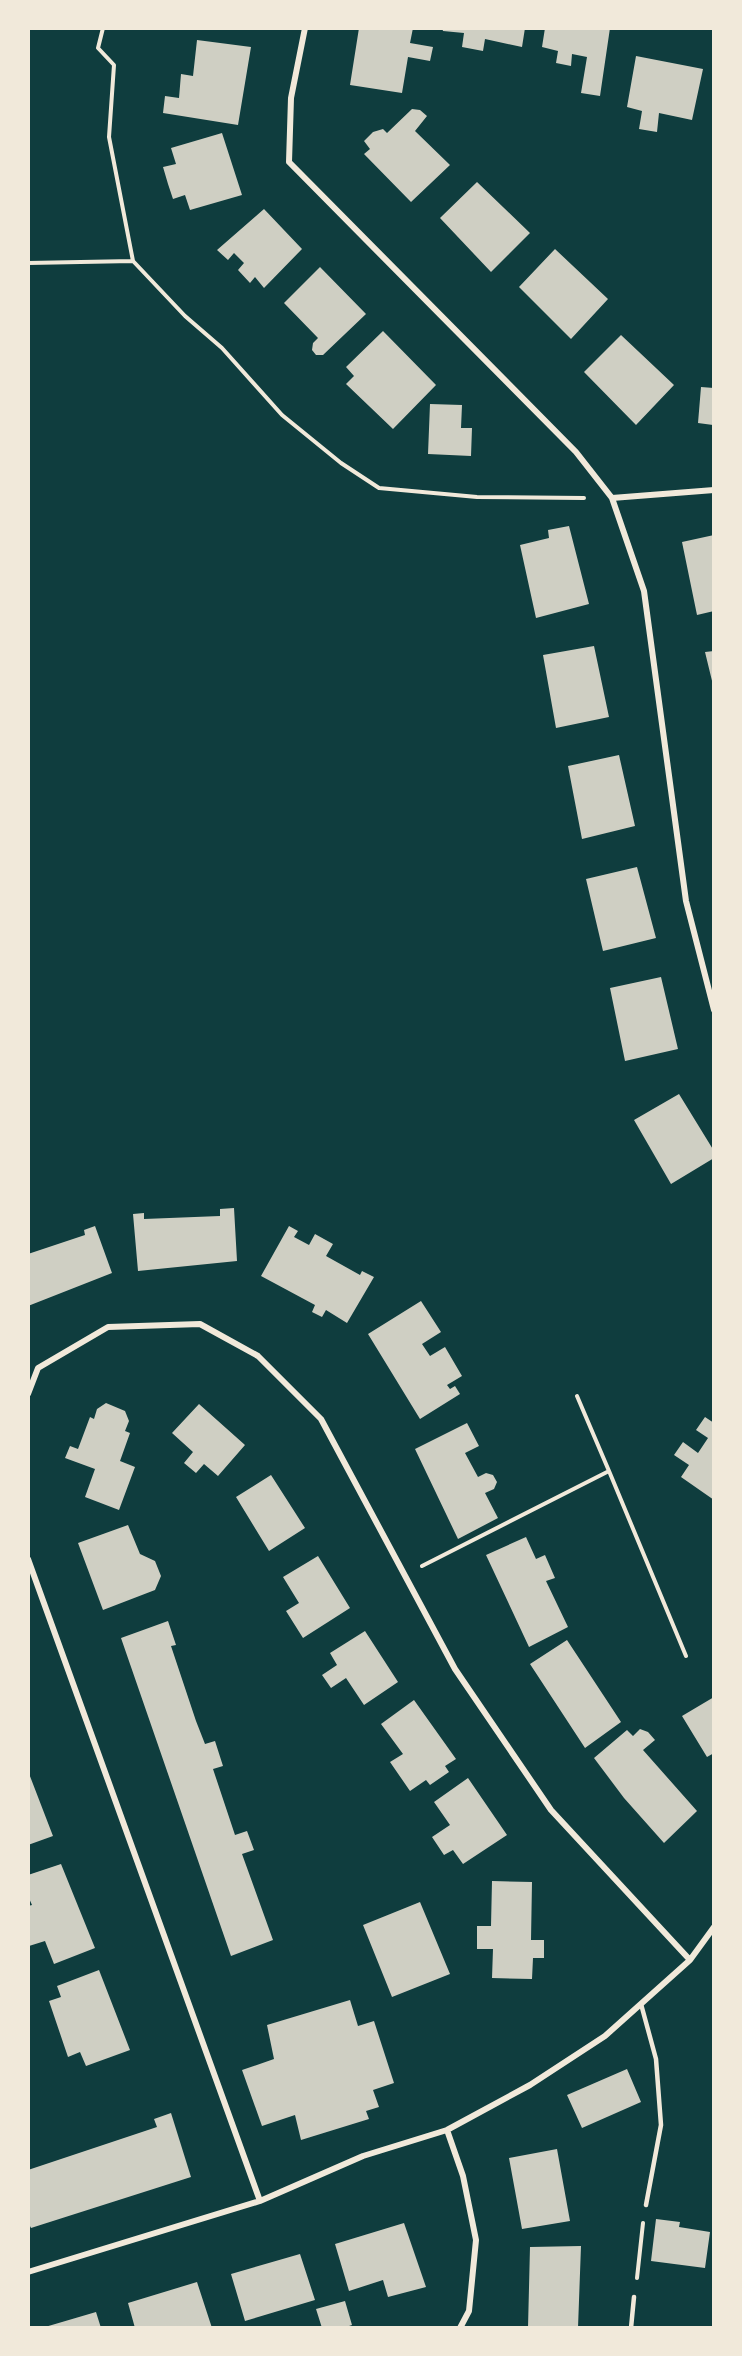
<svg xmlns="http://www.w3.org/2000/svg" width="742" height="2356" viewBox="0 0 742 2356" font-family="'Sofia Sans Condensed',sans-serif">
	<style>
		.building { fill: #cfcfc3 }
		.lines { fill: none; stroke-linecap: round; stroke-linejoin: round }
		.path { stroke: #f1e9da; stroke-width: 4 }
		.service { stroke: #f1e9da; stroke-width: 4.5 }
		.minor { stroke: #f1e9da; stroke-width: 6 }
	</style>
	<rect width="100%" height="100%" fill="#0f3d3e"/>
	<!-- building -->
	<path class="building" d="M 359,28 L 413,28 L 410,43 L 433,47 L 430,61 L 408,57 L 402,93 L 350,85 Z
		M 442,28 L 525,28 L 522,47 L 485,39 L 483,51 L 462,47 L 464,33 L 443,31 Z
		M 545,28 L 610,28 L 600,96 L 581,93 L 587,57 L 572,54 L 571,66 L 556,63 L 558,51 L 542,47 Z
		M 197,40 L 251,47 L 238,125 L 163,113 L 165,96 L 179,98 L 181,74 L 193,76 Z
		M 636,56 L 703,69 L 692,120 L 659,113 L 657,132 L 639,129 L 642,111 L 627,107 Z
		M 412,109 L 420,110 L 427,116 L 415,131 L 450,165 L 411,202 L 364,154 L 370,149 L 364,141 L 373,132 L 383,129 L 387,133 Z
		M 222,133 L 242,195 L 190,210 L 185,195 L 173,199 L 168,184 L 163,167 L 176,164 L 171,148 Z
		M 477,182 L 530,233 L 491,272 L 440,218 Z
		M 264,209 L 302,249 L 264,288 L 255,277 L 250,283 L 238,270 L 244,263 L 234,253 L 228,260 L 217,250 Z
		M 555,249 L 608,299 L 571,339 L 519,287 Z
		M 320,267 L 366,314 L 323,355 L 316,355 L 312,350 L 313,343 L 318,338 L 284,303 Z
		M 383,331 L 436,385 L 393,429 L 346,384 L 354,376 L 346,367 Z
		M 621,335 L 674,385 L 636,425 L 584,372 Z
		M 701,387 L 714,388 L 713,425 L 698,423 Z
		M 430,404 L 462,405 L 461,428 L 472,428 L 471,456 L 428,454 Z
		M 569,526 L 589,604 L 536,618 L 520,545 L 549,538 L 548,530 Z
		M 714,535 L 714,611 L 697,615 L 682,542 Z
		M 594,646 L 609,717 L 556,728 L 543,655 Z
		M 714,651 L 714,685 L 713,685 L 705,652 Z
		M 619,755 L 635,826 L 582,839 L 568,766 Z
		M 637,867 L 656,938 L 603,951 L 586,879 Z
		M 661,977 L 678,1049 L 625,1061 L 610,988 Z
		M 679,1094 L 714,1151 L 714,1158 L 671,1184 L 634,1120 Z
		M 234,1208 L 237,1261 L 138,1271 L 133,1214 L 144,1213 L 144,1219 L 220,1216 L 220,1209 Z
		M 95,1226 L 112,1273 L 28,1306 L 28,1254 L 85,1235 L 84,1230 Z
		M 289,1226 L 298,1231 L 294,1237 L 309,1245 L 315,1234 L 333,1244 L 326,1256 L 360,1275 L 362,1271 L 374,1277 L 347,1323 L 326,1310 L 322,1317 L 312,1312 L 315,1305 L 261,1276 Z
		M 421,1301 L 441,1332 L 422,1344 L 430,1356 L 445,1347 L 462,1376 L 447,1385 L 450,1389 L 455,1386 L 460,1394 L 420,1419 L 368,1334 Z
		M 106,1403 L 125,1411 L 129,1421 L 125,1431 L 130,1433 L 120,1461 L 135,1467 L 119,1510 L 85,1497 L 95,1469 L 65,1458 L 70,1446 L 78,1449 L 90,1417 L 94,1419 L 97,1409 Z
		M 199,1404 L 245,1445 L 218,1476 L 204,1464 L 196,1473 L 184,1463 L 193,1452 L 172,1433 Z
		M 705,1417 L 714,1423 L 714,1500 L 681,1477 L 689,1465 L 674,1455 L 683,1442 L 698,1453 L 708,1438 L 696,1430 Z
		M 467,1423 L 479,1446 L 465,1453 L 478,1477 L 486,1473 L 493,1475 L 497,1482 L 494,1489 L 485,1493 L 498,1518 L 458,1539 L 415,1449 Z
		M 271,1475 L 305,1528 L 269,1551 L 236,1497 Z
		M 128,1525 L 140,1554 L 155,1561 L 161,1576 L 155,1590 L 103,1610 L 78,1543 Z
		M 526,1537 L 536,1559 L 545,1555 L 555,1578 L 546,1581 L 568,1627 L 529,1647 L 486,1555 Z
		M 318,1556 L 350,1608 L 303,1638 L 286,1611 L 299,1603 L 283,1577 Z
		M 168,1621 L 176,1645 L 171,1646 L 196,1721 L 205,1744 L 215,1741 L 223,1766 L 213,1769 L 235,1835 L 247,1831 L 254,1850 L 242,1854 L 273,1940 L 231,1956 L 121,1638 Z
		M 365,1631 L 398,1682 L 364,1705 L 346,1678 L 331,1688 L 322,1675 L 337,1665 L 330,1653 Z
		M 567,1640 L 621,1722 L 585,1748 L 530,1664 Z
		M 714,1697 L 714,1753 L 707,1757 L 682,1716 Z
		M 414,1700 L 456,1759 L 445,1766 L 449,1772 L 430,1785 L 426,1780 L 410,1791 L 390,1762 L 403,1754 L 381,1724 Z
		M 640,1729 L 648,1732 L 655,1740 L 643,1750 L 697,1811 L 664,1843 L 624,1798 L 594,1758 L 627,1730 L 633,1736 Z
		M 28,1771 L 53,1836 L 28,1845 Z
		M 468,1778 L 507,1835 L 463,1864 L 453,1850 L 444,1855 L 432,1837 L 450,1825 L 434,1802 Z
		M 61,1864 L 95,1948 L 54,1964 L 45,1941 L 29,1946 L 28,1944 L 28,1906 L 32,1905 L 28,1896 L 28,1875 Z
		M 492,1881 L 532,1882 L 531,1940 L 544,1940 L 544,1958 L 533,1958 L 532,1979 L 492,1978 L 493,1949 L 477,1949 L 477,1926 L 491,1926 Z
		M 420,1902 L 450,1974 L 392,1997 L 363,1925 Z
		M 99,1970 L 130,2050 L 86,2066 L 80,2052 L 68,2057 L 49,2001 L 61,1997 L 57,1986 Z
		M 350,2000 L 358,2026 L 374,2021 L 394,2083 L 373,2090 L 379,2107 L 366,2111 L 369,2119 L 301,2140 L 295,2115 L 262,2126 L 242,2070 L 274,2059 L 267,2025 Z
		M 627,2069 L 641,2102 L 582,2128 L 567,2095 Z
		M 171,2113 L 191,2177 L 31,2228 L 28,2222 L 28,2170 L 157,2127 L 154,2119 Z
		M 557,2149 L 570,2221 L 522,2229 L 509,2158 Z
		M 656,2219 L 680,2222 L 679,2227 L 710,2232 L 705,2268 L 651,2261 Z
		M 404,2223 L 426,2287 L 388,2297 L 383,2280 L 349,2291 L 335,2244 Z
		M 581,2246 L 578,2328 L 528,2328 L 530,2247 Z
		M 300,2254 L 315,2300 L 245,2321 L 231,2274 Z
		M 197,2282 L 212,2328 L 135,2328 L 128,2303 Z
		M 345,2301 L 352,2325 L 343,2328 L 322,2328 L 316,2309 Z
		M 96,2312 L 101,2328 L 45,2328 L 45,2327 Z"/>
	<g class="lines">
		<!-- path -->
		<path class="path" d="M 103,28 L 98,48 L 114,65 L 109,137 L 133,261
			M 28,263 L 133,261 L 185,316 L 222,348 L 282,415 L 341,463 L 379,488 L 477,497 L 584,498
			M 609,1471 L 686,1656
			M 422,1566 L 609,1471 L 577,1396
			M 637,2278 L 643,2223"/>
		<!-- service -->
		<path class="service" d="M 641,2004 L 656,2059 L 661,2125 L 646,2205
			M 631,2328 L 634,2297"/>
		<!-- minor -->
		<path class="minor" d="M 305,28 L 291,98 L 289,162 L 576,452 L 612,498 L 644,591 L 686,901 L 714,1010
			M 612,498 L 714,490
			M 28,1394 L 38,1368 L 108,1327 L 200,1324 L 258,1356 L 321,1419 L 455,1669 L 551,1810 L 690,1960
			M 28,1559 L 260,2201
			M 447,2130 L 463,2176 L 476,2240 L 469,2311 L 460,2328
			M 28,2272 L 260,2201 L 363,2156 L 447,2130 L 530,2085 L 605,2036 L 690,1960 L 714,1927"/>
	</g>
	<!-- border -->
	<rect width="742" height="2356" fill="none" stroke="#f1e9da" stroke-width="60"/>
</svg>
